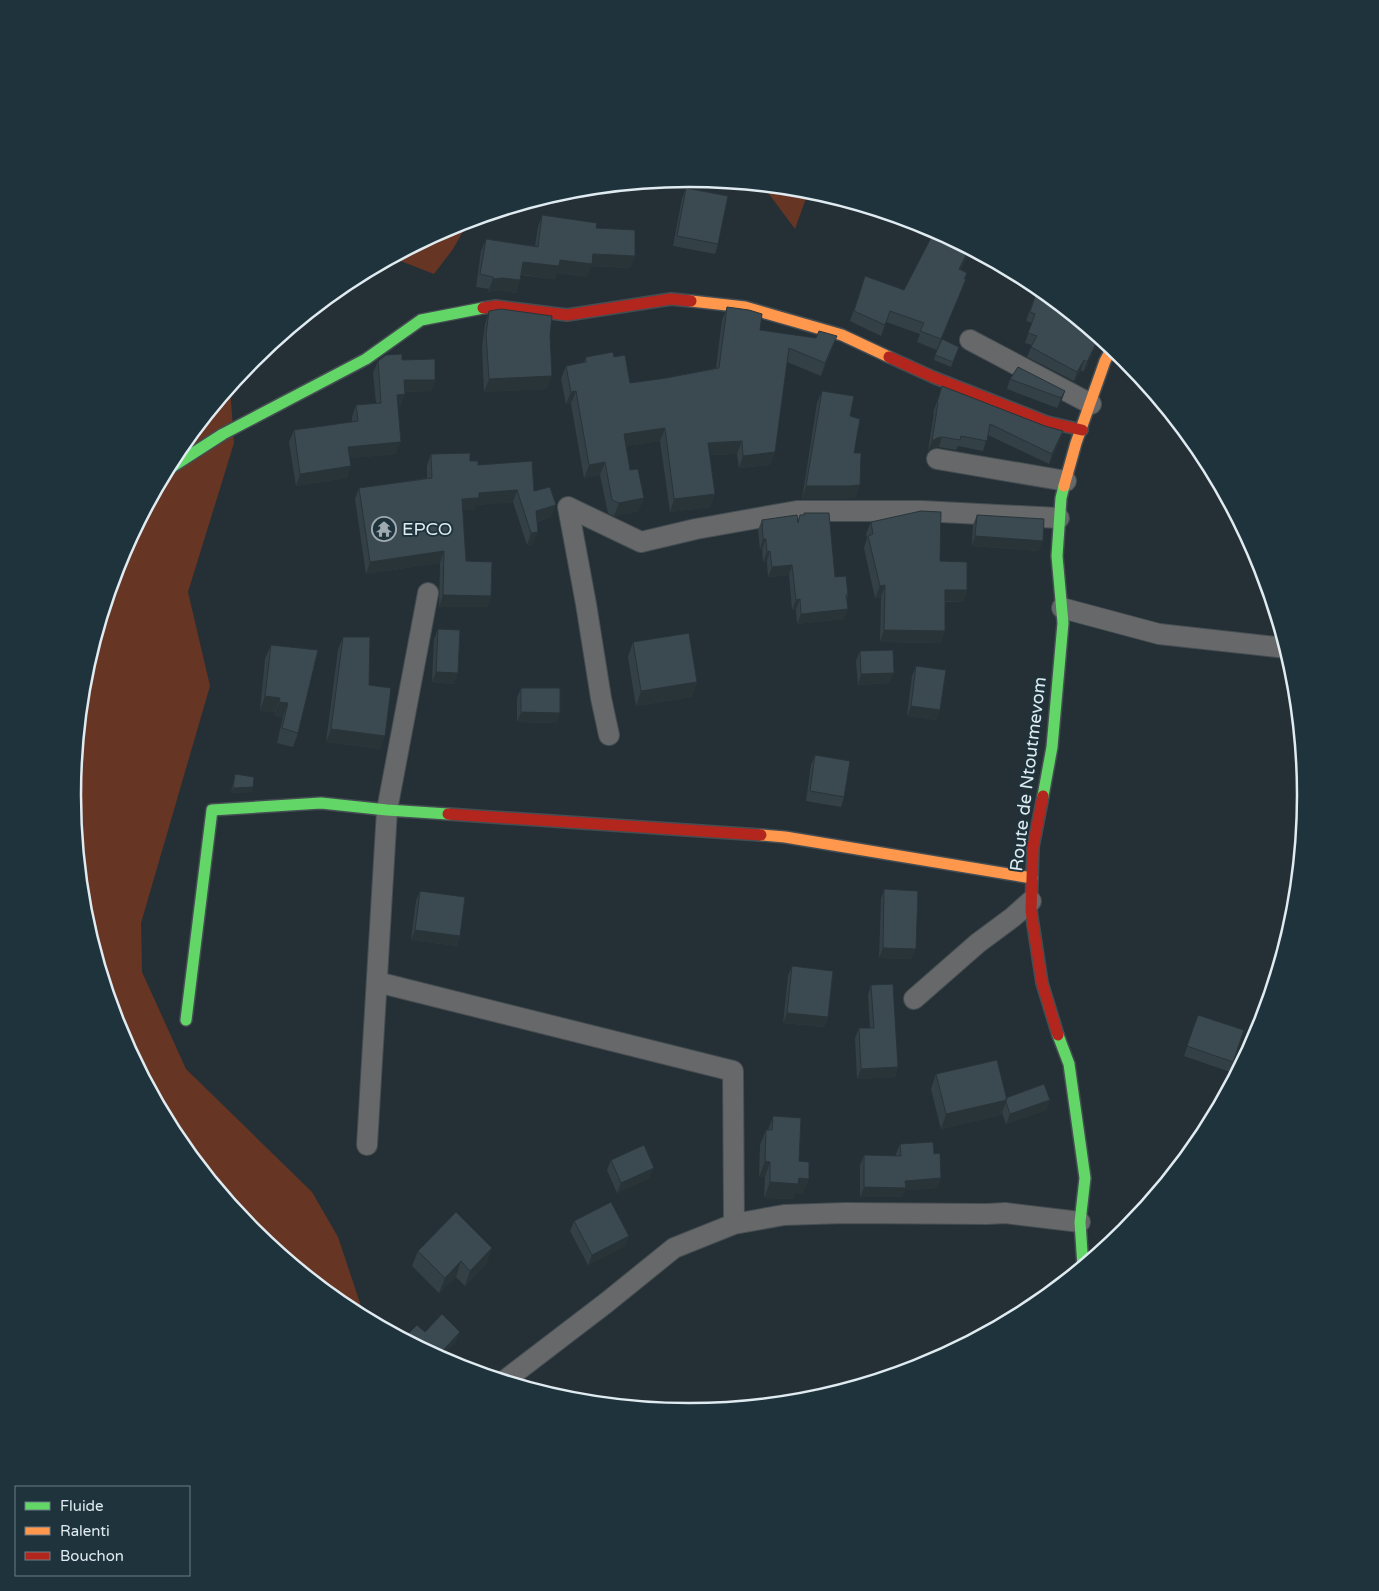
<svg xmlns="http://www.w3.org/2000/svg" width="1379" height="1591" viewBox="0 0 1379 1591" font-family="'Varela Round',sans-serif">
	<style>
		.green { fill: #663523 }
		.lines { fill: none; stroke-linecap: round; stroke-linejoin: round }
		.street-casing { stroke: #444d52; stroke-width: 22 }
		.fast-casing { stroke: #444d52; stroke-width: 14 }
		.slow-casing { stroke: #444d52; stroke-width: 14 }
		.jam-casing { stroke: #444d52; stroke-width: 14 }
		.street { stroke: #676869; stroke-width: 20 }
		.fast { stroke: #63d668; stroke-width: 11 }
		.slow { stroke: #ff974d; stroke-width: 11 }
		.jam { stroke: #b3261e; stroke-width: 11 }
		.wall { fill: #334046 }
		.shaded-wall { fill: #293439 }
		.building { fill: #3b4a51; stroke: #293439 }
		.labels { text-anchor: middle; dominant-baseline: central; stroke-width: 4; stroke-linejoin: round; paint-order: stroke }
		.poi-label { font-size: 18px; fill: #dfebf1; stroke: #1f333c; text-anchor: start }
		.street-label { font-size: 18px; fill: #dfebf1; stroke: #1f333c }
		.rim { fill: none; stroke: #dfebf1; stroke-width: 2.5 }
	</style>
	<rect width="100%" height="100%" fill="#253036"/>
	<!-- green -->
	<path class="green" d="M 763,186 L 809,190 L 795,229 Z
		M 469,221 L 453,249 L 434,274 L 393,258 L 454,225 Z
		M 230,387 L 234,443 L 188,592 L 210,686 L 141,923 L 142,972 L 186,1069 L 312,1192 L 338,1237 L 365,1318 L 346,1308 L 253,1232 L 176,1138 L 119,1031 L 84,916 L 73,795 L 84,675 L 120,559 L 177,452 Z"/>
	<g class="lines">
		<defs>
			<path id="street" d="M 970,340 L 1091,404
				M 937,459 L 1066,481
				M 1062,608 L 1159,634 L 1286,648
				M 609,735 L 601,698 L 586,604 L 568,507 L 641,542 L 696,529 L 797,511 L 922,511 L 1059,518
				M 377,982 L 733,1071 L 734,1224 L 674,1248 L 606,1303 L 504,1381
				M 914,999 L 978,943 L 1013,917 L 1031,901
				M 367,1145 L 387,810 L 428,593
				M 734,1224 L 784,1215 L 845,1213 L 987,1214 L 1005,1213 L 1080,1222"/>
			<path id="fast" d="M 167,470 L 223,434 L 366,359 L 421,320 L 483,308
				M 1043,796 L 1052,747 L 1063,623 L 1057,556 L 1061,498 L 1064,486
				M 186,1020 L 212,810 L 321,803 L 387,810 L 448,814
				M 1058,1035 L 1069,1064 L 1085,1178 L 1080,1222 L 1083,1267"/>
			<path id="slow" d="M 691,301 L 745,307 L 842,335 L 889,357
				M 1064,486 L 1076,443 L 1105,361 L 1112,348
				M 761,835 L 785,837 L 1032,878"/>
			<path id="jam" d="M 483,308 L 496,306 L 567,315 L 671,299 L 691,301
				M 889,357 L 933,377 L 1047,422 L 1082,430
				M 1043,796 L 1033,847 L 1031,911 L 1042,983 L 1058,1035
				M 448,814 L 761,835"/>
		</defs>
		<!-- street casing -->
		<use href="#street" class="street-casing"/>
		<!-- fast casing -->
		<use href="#fast" class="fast-casing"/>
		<!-- slow casing -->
		<use href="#slow" class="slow-casing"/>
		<!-- jam casing -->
		<use href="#jam" class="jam-casing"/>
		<!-- street -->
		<use href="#street" class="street"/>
		<!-- fast -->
		<use href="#fast" class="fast"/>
		<!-- slow -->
		<use href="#slow" class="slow"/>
		<!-- jam -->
		<use href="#jam" class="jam"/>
	</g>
	<!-- wall -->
	<path class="wall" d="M 686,188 L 718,244 L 715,254 L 673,246 L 682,198 Z
		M 542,215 L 596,228 L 635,256 L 630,268 L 591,266 L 587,277 L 557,273 L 555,279 L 521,275 L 516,293 L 498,290 L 488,292 L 489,289 L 476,287 L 481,251 L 486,239 L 535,246 L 538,227 Z
		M 935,230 L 971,250 L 960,270 L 967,273 L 965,279 L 966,279 L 937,350 L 917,342 L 920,334 L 886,322 L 881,336 L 850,321 L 865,276 L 904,290 Z
		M 1038,287 L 1099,337 L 1087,366 L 1083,372 L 1081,370 L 1074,381 L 1027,357 L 1032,345 L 1025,343 L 1032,323 L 1026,321 Z
		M 727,307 L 760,330 L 832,349 L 821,376 L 787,362 L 775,452 L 770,465 L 739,468 L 737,454 L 710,455 L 715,494 L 710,507 L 670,512 L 660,441 L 626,446 L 630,470 L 639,511 L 614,516 L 608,513 L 600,475 L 584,478 L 571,404 L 566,404 L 561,379 L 566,366 L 584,362 L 586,357 L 614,357 L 630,383 L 666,378 L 716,368 L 722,320 Z
		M 489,311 L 550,336 L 547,389 L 484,392 L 482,347 L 485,324 Z
		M 959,347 L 951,367 L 934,360 L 935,355 Z
		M 402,360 L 435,380 L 431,391 L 404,392 L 405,394 L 400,406 L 398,406 L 396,454 L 350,458 L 347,478 L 296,486 L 289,442 L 294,430 L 352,422 L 352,417 L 356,405 L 376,403 L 373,373 L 378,361 Z
		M 1010,379 L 1065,391 L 1061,402 L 1057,408 L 1007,389 Z
		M 942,386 L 1045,426 L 1063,431 L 1060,441 L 1049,464 L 988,435 L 983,451 L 958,446 L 956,450 L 939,447 L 933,448 L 928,451 L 934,413 L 933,413 Z
		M 822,391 L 850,416 L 854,453 L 856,497 L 845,499 L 802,499 L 817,403 Z
		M 431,454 L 470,461 L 534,491 L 551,517 L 537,522 L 533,544 L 527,545 L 513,502 L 476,505 L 474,510 L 463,510 L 466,561 L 491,596 L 487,607 L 439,607 L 440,563 L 366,574 L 355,499 L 359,488 L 427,478 L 427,466 Z
		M 804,513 L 835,577 L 848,595 L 847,600 L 848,609 L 844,619 L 797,624 L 796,609 L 792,610 L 789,575 L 768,577 L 767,561 L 763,562 L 762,549 L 760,549 L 758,530 L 762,520 L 798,520 L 800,515 L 804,515 Z
		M 977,515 L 1039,551 L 972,546 L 973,525 Z
		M 871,522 L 940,561 L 967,590 L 963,602 L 945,602 L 941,643 L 880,642 L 881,597 L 875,598 L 864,548 L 867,538 L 866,534 Z
		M 438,629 L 458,673 L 454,684 L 432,682 L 434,639 Z
		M 343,637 L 369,685 L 380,749 L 326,742 L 338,650 Z
		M 633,642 L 692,697 L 636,706 L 628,657 Z
		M 271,645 L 298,733 L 293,747 L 277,743 L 283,717 L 274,716 L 275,712 L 260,711 L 265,659 Z
		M 860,651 L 890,683 L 858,685 L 856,661 Z
		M 916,666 L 937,720 L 907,716 L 912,676 Z
		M 521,688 L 560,713 L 556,723 L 517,722 L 517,698 Z
		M 815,755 L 844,797 L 841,807 L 806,801 L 811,765 Z
		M 235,774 L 253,787 L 251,792 L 231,793 L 234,779 Z
		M 884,889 L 912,959 L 879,958 L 881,899 Z
		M 420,891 L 460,936 L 457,946 L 411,940 L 416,901 Z
		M 792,966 L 828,1017 L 824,1027 L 783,1023 L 788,976 Z
		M 871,985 L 898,1067 L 895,1077 L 857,1079 L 855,1038 L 859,1028 L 870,1028 L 868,995 Z
		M 1194,1025 L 1233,1062 L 1230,1072 L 1184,1056 Z
		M 936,1074 L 1006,1098 L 1050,1100 L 1046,1110 L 1006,1124 L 1002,1112 L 1001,1115 L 941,1129 L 931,1089 Z
		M 773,1116 L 799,1161 L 803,1194 L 795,1193 L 793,1199 L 764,1198 L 765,1177 L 759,1177 L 760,1145 L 766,1130 L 768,1130 Z
		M 900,1144 L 934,1154 L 938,1188 L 905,1190 L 902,1197 L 860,1197 L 860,1165 L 864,1155 L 896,1156 L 896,1154 Z
		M 611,1160 L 650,1178 L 617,1193 L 607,1170 Z
		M 574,1221 L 629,1236 L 625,1246 L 588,1265 L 570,1231 Z
		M 418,1251 L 487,1263 L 465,1286 L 456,1277 L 439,1293 L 412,1266 Z"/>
	<!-- shaded-wall -->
	<path class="shaded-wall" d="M 969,249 L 971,250 L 955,279 L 959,269 Z
		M 593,254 L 635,256 L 630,268 L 591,266 L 587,277 L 557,273 L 555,279 L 519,274 L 523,262 L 560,260 Z
		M 502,278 L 520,280 L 516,293 L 498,290 L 488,292 L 493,279 Z
		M 966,279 L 962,290 L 937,350 L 941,339 Z
		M 837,336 L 832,349 L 821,376 L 825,363 Z
		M 1099,337 L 1087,366 L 1083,372 L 1087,362 Z
		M 1084,360 L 1081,370 L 1074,381 L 1077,372 Z
		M 552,376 L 547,389 L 484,392 L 489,379 Z
		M 404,380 L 435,380 L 431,391 L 399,392 Z
		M 576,391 L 571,404 L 566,404 L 571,392 Z
		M 1065,391 L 1061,402 L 1057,408 L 1061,398 Z
		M 405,394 L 400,406 L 392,407 L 397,395 Z
		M 665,428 L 660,441 L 619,447 L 624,434 Z
		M 1063,431 L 1060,441 L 1049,464 L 1052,454 Z
		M 942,437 L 939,447 L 933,448 L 928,451 L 932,441 L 937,438 Z
		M 742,441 L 737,454 L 704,455 L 708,443 Z
		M 401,442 L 396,454 L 344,459 L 348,447 Z
		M 775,452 L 770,465 L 739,468 L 743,456 Z
		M 605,462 L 600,475 L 584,478 L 589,465 Z
		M 351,466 L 347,478 L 296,486 L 300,474 Z
		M 860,485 L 856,497 L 845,499 L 802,499 L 806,486 Z
		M 517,490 L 513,502 L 476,505 L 474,510 L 457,510 L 462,499 L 479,493 Z
		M 715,494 L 710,507 L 670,512 L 674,499 Z
		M 644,498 L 639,511 L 614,516 L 619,503 Z
		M 556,505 L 551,517 L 532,523 L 536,511 Z
		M 538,532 L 533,544 L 527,545 L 531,533 Z
		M 975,536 L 1043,541 L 1039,551 L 972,546 Z
		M 763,539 L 766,539 L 762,549 L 760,549 Z
		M 444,551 L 440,563 L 366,574 L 370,562 Z
		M 770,551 L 767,561 L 763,562 L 767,552 Z
		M 792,565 L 789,575 L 768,577 L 772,567 Z
		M 885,585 L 881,597 L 875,598 L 880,586 Z
		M 945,590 L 967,590 L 963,602 L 941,601 Z
		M 443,595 L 491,596 L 487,607 L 439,607 Z
		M 800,599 L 796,609 L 792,610 L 796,600 Z
		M 848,609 L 844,619 L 797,624 L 801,614 Z
		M 884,630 L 945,631 L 941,643 L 880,642 Z
		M 436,672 L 458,673 L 454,684 L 432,682 Z
		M 894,673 L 890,683 L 858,685 L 861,674 Z
		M 697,682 L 692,697 L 636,706 L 641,691 Z
		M 265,696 L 280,698 L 275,712 L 260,711 Z
		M 279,702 L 288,703 L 283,717 L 274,716 Z
		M 911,706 L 940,710 L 937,720 L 907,716 Z
		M 521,712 L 560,713 L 556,723 L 517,722 Z
		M 331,729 L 385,736 L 380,749 L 326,742 Z
		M 253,787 L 251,792 L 231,793 L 233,788 Z
		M 415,930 L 460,936 L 457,946 L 411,940 Z
		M 883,948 L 916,949 L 912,959 L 879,958 Z
		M 787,1013 L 828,1017 L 824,1027 L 783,1023 Z
		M 898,1067 L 895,1077 L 857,1079 L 861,1069 Z
		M 1007,1100 L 1001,1115 L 941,1129 L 946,1114 Z
		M 1050,1100 L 1046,1110 L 1006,1124 L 1010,1114 Z
		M 765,1161 L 770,1162 L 765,1177 L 759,1177 Z
		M 654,1168 L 650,1178 L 617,1193 L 621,1183 Z
		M 799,1178 L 809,1179 L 803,1194 L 795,1193 L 793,1199 L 764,1198 L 770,1182 Z
		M 941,1178 L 938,1188 L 905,1190 L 902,1197 L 860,1197 L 864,1187 L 905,1181 Z
		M 629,1236 L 625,1246 L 588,1265 L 592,1255 Z
		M 492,1248 L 487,1263 L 465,1286 L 470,1271 Z
		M 461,1261 L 456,1277 L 439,1293 L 445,1278 Z
		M 460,1332 L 457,1341 L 440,1358 L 437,1357 Z"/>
	<!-- building -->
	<path class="building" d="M 686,188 L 728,196 L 718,244 L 677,236 Z
		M 542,215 L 597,223 L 596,228 L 635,230 L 635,256 L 593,254 L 592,264 L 560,260 L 559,266 L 523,262 L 520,280 L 502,278 L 493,279 L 493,277 L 480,274 L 486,239 L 538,247 Z
		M 935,230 L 969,249 L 959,269 L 967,273 L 964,279 L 966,279 L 941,339 L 920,331 L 924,323 L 890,311 L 885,325 L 854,311 L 865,276 L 904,290 Z
		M 1038,287 L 1099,337 L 1087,362 L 1084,360 L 1077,372 L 1031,347 L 1037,336 L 1028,333 L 1035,314 L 1030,312 Z
		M 727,307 L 749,310 L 762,314 L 760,330 L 816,338 L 819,331 L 837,336 L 825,363 L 789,348 L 775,452 L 743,456 L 742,441 L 708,443 L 715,494 L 674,499 L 665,428 L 624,434 L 630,470 L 638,469 L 644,498 L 619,503 L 612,500 L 605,462 L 589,465 L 576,391 L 571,392 L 566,366 L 586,362 L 586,357 L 613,352 L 614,357 L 625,355 L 630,383 L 666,378 L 719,368 Z
		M 501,309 L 552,316 L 550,336 L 552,376 L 489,379 L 486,334 L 489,311 Z
		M 942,339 L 959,347 L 953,362 L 935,355 Z
		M 402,354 L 402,360 L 435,359 L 435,380 L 404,380 L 405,394 L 397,395 L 401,442 L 348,447 L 351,466 L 300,474 L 294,430 L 358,421 L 356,405 L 381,403 L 378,361 L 386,355 Z
		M 1018,367 L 1065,391 L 1061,398 L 1010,379 Z
		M 942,386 L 1045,426 L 1063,431 L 1052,454 L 990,424 L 987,441 L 961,436 L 960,440 L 942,437 L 937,438 L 932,441 L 938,403 L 937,403 Z
		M 822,391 L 854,396 L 850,416 L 860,419 L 854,453 L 861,453 L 860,485 L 849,486 L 806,486 Z
		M 470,453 L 470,461 L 478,461 L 478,465 L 532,461 L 534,491 L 550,487 L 556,505 L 536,511 L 538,532 L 531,533 L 517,490 L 479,493 L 479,498 L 462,499 L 466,561 L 492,562 L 491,596 L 443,595 L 444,551 L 370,562 L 359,488 L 432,478 L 431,454 Z
		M 921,511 L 941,512 L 940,561 L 967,562 L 967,590 L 945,590 L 945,631 L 884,630 L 885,585 L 880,586 L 868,536 L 873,534 L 871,522 Z
		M 804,513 L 829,513 L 835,577 L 846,576 L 848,595 L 846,595 L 848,609 L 801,614 L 800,599 L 796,600 L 792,565 L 772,567 L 770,551 L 767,552 L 766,539 L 763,539 L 762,520 L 797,515 L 798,523 L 800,515 L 804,515 Z
		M 977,515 L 1044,519 L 1043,541 L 975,536 Z
		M 438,629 L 460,630 L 458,673 L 436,672 Z
		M 689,633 L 697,682 L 641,691 L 633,642 Z
		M 343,637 L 370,637 L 369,685 L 391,688 L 385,736 L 331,729 Z
		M 271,645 L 318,650 L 298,733 L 282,728 L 288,703 L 279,702 L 280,698 L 265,696 Z
		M 893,650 L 894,673 L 861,674 L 860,651 Z
		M 916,666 L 946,670 L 940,710 L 911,706 Z
		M 521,688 L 560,688 L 560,713 L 521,712 Z
		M 815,755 L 850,761 L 844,797 L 810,791 Z
		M 235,774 L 254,777 L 253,787 L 233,788 Z
		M 884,889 L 918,891 L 916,949 L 883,948 Z
		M 420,891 L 465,897 L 460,936 L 415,930 Z
		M 792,966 L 833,971 L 828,1017 L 787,1013 Z
		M 893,984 L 898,1067 L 861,1069 L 859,1028 L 874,1028 L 871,985 Z
		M 1198,1015 L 1244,1030 L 1233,1062 L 1187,1046 Z
		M 997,1060 L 1007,1100 L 946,1114 L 936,1074 Z
		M 1044,1084 L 1050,1100 L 1010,1114 L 1006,1102 L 1006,1098 Z
		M 773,1116 L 801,1118 L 799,1161 L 809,1162 L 809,1179 L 799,1178 L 798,1184 L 770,1182 L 770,1162 L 765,1161 L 766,1130 L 772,1130 Z
		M 933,1142 L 934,1154 L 940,1153 L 941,1178 L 905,1181 L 906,1188 L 864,1187 L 864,1155 L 901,1156 L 900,1144 Z
		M 644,1145 L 654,1168 L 621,1183 L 611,1160 Z
		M 611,1202 L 629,1236 L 592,1255 L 574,1221 Z
		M 456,1212 L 492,1248 L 470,1271 L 461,1261 L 445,1278 L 418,1251 Z
		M 442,1314 L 460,1332 L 437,1357 L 403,1339 L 417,1325 L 425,1332 Z"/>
	<!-- icons -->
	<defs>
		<symbol id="temple-ring" viewBox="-11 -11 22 22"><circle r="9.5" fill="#1f333c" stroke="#9eaab0" stroke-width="1.5"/><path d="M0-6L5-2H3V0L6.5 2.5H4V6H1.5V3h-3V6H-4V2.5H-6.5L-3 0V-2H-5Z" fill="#9eaab0"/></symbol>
	</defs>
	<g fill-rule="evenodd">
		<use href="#temple-ring" x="370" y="515" width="28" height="28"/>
	</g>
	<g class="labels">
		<!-- poi labels -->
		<g class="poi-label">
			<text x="402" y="529">EPCO</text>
		</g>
		<!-- street labels -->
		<g class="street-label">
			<text transform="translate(1028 774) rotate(-83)">Route de Ntoutmevom</text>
		</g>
	</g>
	<!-- crop -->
	<path d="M0 0H1379V1591H0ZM81 795a608 608 0 1 1 1216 0a608 608 0 1 1-1216 0Z" fill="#1f333c" fill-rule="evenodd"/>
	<path class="rim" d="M81 795a608 608 0 1 1 1216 0a608 608 0 1 1-1216 0Z"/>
	<!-- legend -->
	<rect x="15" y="1486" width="175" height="90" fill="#1f333c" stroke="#6c7d84"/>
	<rect x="25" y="1502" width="25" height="8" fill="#63d668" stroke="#6c7d84"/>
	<text x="60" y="1511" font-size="15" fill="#dfebf1">Fluide</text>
	<rect x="25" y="1527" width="25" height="8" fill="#ff974d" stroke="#6c7d84"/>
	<text x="60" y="1536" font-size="15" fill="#dfebf1">Ralenti</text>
	<rect x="25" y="1552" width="25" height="8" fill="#b3261e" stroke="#6c7d84"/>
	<text x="60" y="1561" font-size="15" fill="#dfebf1">Bouchon</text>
</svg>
